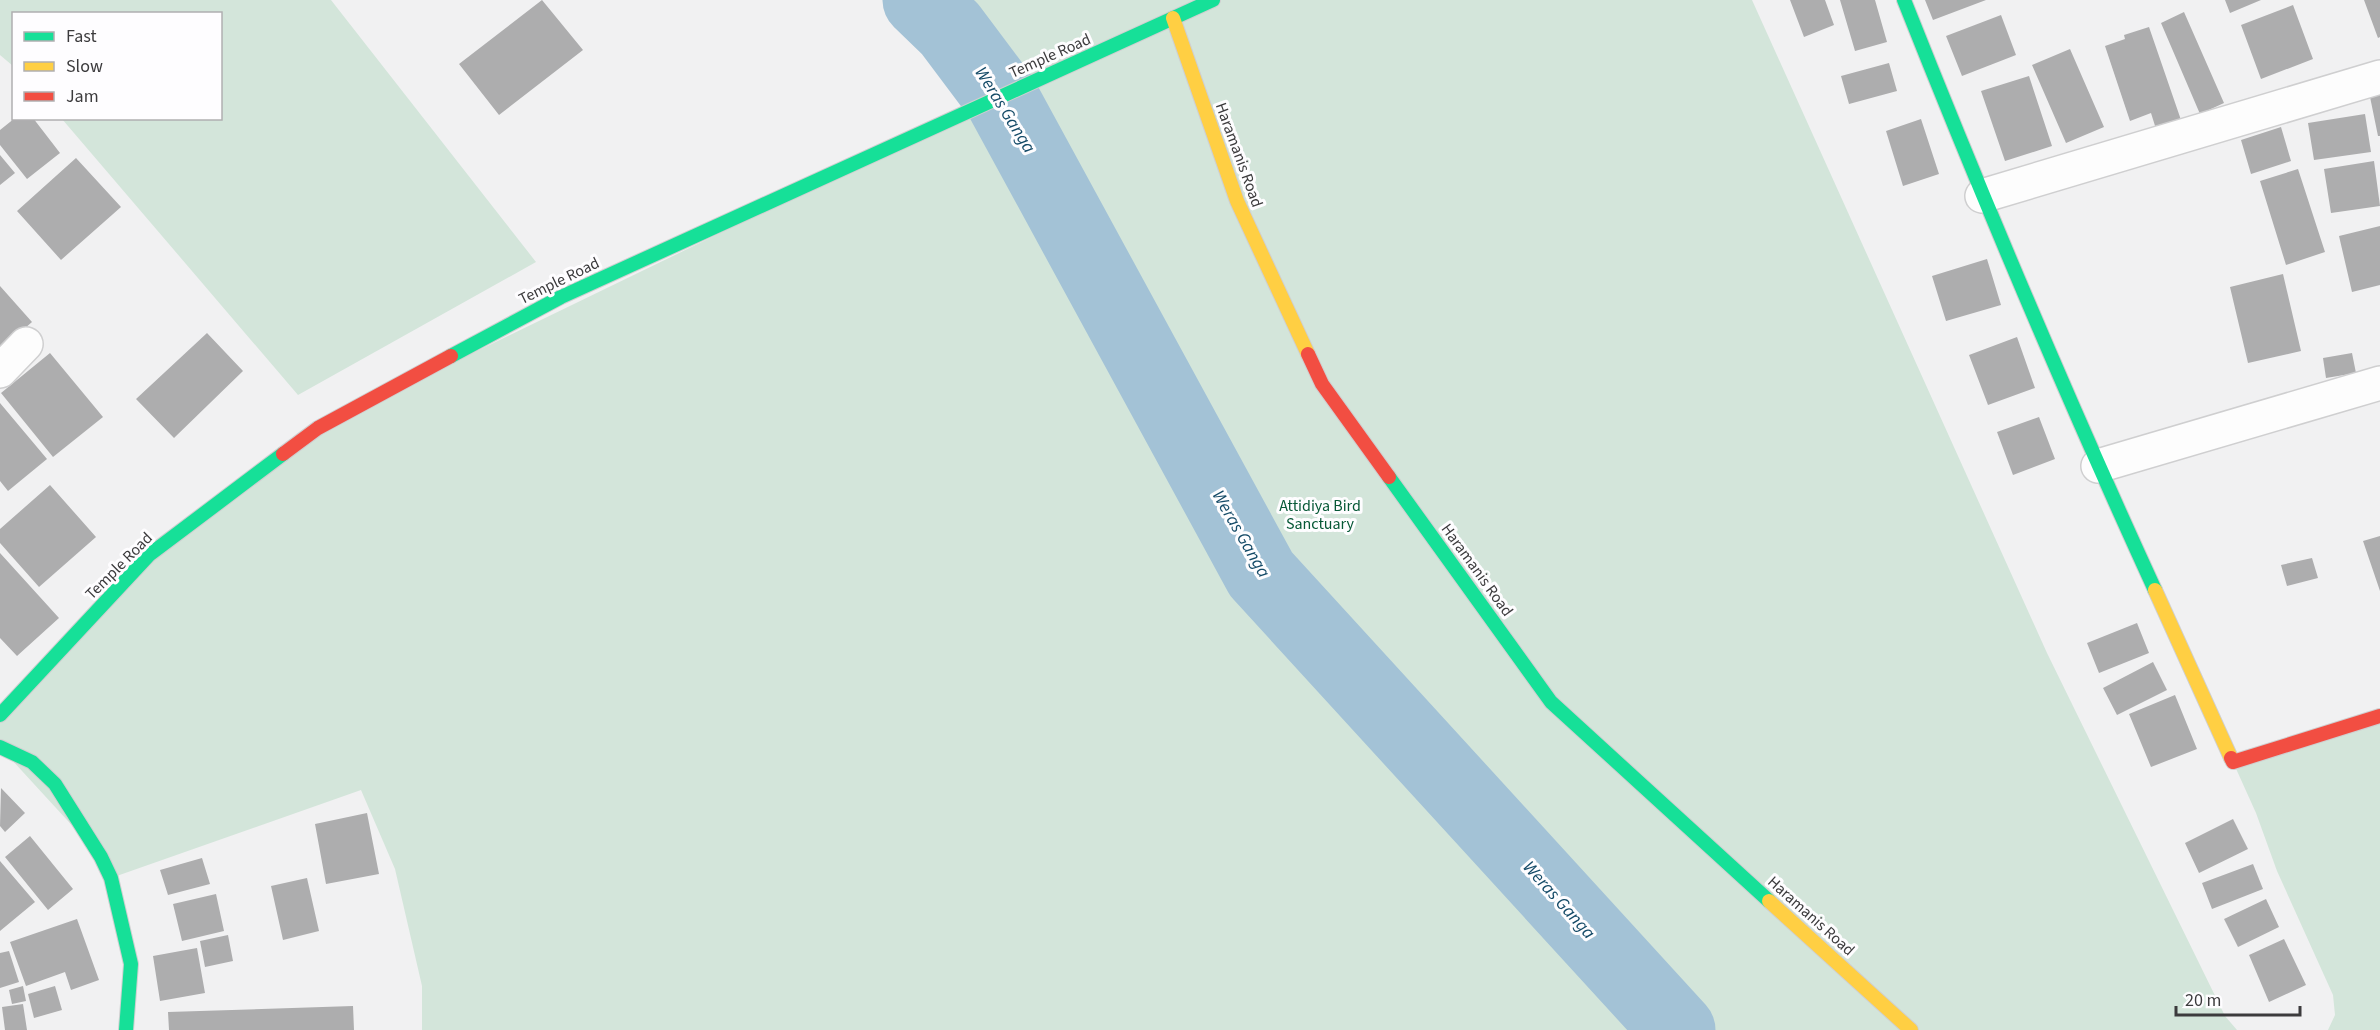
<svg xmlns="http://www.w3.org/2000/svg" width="2380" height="1030" viewBox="0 0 2380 1030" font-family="'Source Sans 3',sans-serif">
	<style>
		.green { fill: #d3e5da }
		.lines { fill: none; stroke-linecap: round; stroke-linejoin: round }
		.river { stroke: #a3c2d6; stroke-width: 75 }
		.building { fill: #adadae }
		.street-casing { stroke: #cfcfd0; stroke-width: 36 }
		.fast-casing { stroke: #cfcfd0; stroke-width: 16 }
		.slow-casing { stroke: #cfcfd0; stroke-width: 16 }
		.jam-casing { stroke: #cfcfd0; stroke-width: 16 }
		.street { stroke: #fdfdfd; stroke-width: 33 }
		.fast { stroke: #16e098; stroke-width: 14 }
		.slow { stroke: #ffcf43; stroke-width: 14 }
		.jam { stroke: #f24e42; stroke-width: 14 }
		.labels { text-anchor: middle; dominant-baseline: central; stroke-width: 6; stroke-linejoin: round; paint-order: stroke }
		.street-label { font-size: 16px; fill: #3c3b3d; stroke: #fefdff }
		.park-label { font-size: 16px; fill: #065836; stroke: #fefdff }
		.water-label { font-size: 18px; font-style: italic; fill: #144a67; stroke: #fefdff }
	</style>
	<rect width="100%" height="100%" fill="#f1f1f2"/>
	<!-- green -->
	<path class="green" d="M 0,0 L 331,0 L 536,262 L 298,395 L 62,119 L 220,118 L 220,14 L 14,14 L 13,66 L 0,55 Z
		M 920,0 L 1752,0 L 2047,653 L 2225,1016 L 2237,1030 L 422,1030 L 422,986 L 395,869 L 361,790 L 111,878 L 101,857 L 0,747 L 0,715 L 149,555 L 318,428 L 1001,97 L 950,29 Z
		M 2380,716 L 2380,1030 L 2328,1030 L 2335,1015 L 2333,995 L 2277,871 L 2256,813 L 2233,762 Z"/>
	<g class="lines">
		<!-- river -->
		<path class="river" d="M 920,0 L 950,29 L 1001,97 L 1261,574 L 1678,1030"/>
	</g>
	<!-- building -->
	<path class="building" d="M 542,0 L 583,50 L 499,115 L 459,64 Z
		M 1790,0 L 1825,0 L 1834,25 L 1804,37 Z
		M 1840,0 L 1875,0 L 1887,42 L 1855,51 Z
		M 1925,0 L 1986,0 L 1933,20 Z
		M 2225,0 L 2261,0 L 2230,13 Z
		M 2364,0 L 2380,0 L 2380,37 L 2378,38 Z
		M 2293,5 L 2313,59 L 2261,79 L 2241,25 Z
		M 2184,12 L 2224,103 L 2200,114 L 2161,23 Z
		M 2001,15 L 2016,55 L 1962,76 L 1946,36 Z
		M 2149,27 L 2181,120 L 2156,129 L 2151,113 L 2130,121 L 2105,46 L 2125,39 L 2124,35 Z
		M 2070,49 L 2104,127 L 2066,143 L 2032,65 Z
		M 1889,63 L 1897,91 L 1849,104 L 1841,76 Z
		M 2029,76 L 2052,146 L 2005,161 L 1981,91 Z
		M 2380,90 L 2380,136 L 2378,136 L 2369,92 Z
		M 2365,114 L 2371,152 L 2314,160 L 2308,123 Z
		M 15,118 L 33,118 L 60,153 L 27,179 L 0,145 L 0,130 Z
		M 1921,119 L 1939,174 L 1903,186 L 1886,131 Z
		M 2281,127 L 2291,161 L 2251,174 L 2241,140 Z
		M 0,155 L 15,173 L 0,185 Z
		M 76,158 L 121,207 L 61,260 L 17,211 Z
		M 2374,161 L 2380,206 L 2331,213 L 2324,169 Z
		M 2298,169 L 2325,252 L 2286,265 L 2260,181 Z
		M 2380,226 L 2380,285 L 2352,292 L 2339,236 Z
		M 1987,259 L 2001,305 L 1946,321 L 1932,276 Z
		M 2283,274 L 2301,351 L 2248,363 L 2230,287 Z
		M 0,286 L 32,322 L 0,350 Z
		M 207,333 L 243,371 L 174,438 L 136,399 Z
		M 2017,337 L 2035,388 L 1988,405 L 1969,355 Z
		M 50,353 L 103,417 L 53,457 L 1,393 Z
		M 2352,353 L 2356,373 L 2326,378 L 2323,358 Z
		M 0,403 L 47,459 L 8,491 L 0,481 Z
		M 2039,417 L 2055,459 L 2013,475 L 1997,432 Z
		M 50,485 L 96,537 L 39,587 L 0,543 L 0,529 Z
		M 2380,536 L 2380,591 L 2363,541 Z
		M 0,553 L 59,618 L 17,656 L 0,638 Z
		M 2312,558 L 2318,578 L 2287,586 L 2281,565 Z
		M 2137,623 L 2149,653 L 2099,673 L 2087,643 Z
		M 2153,662 L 2167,690 L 2117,715 L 2103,688 Z
		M 2175,695 L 2197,749 L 2151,767 L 2129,714 Z
		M 1,788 L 25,813 L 5,832 L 0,826 Z
		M 367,813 L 379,874 L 326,884 L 315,824 Z
		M 2233,819 L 2248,849 L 2199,873 L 2185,843 Z
		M 30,836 L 73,889 L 48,910 L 5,857 Z
		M 202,858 L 210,884 L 168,895 L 160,870 Z
		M 0,861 L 35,902 L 0,931 Z
		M 2253,864 L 2263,889 L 2212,909 L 2202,883 Z
		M 307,878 L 319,931 L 283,940 L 271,886 Z
		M 216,894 L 224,931 L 182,941 L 173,904 Z
		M 2266,899 L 2279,927 L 2238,947 L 2224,919 Z
		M 77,919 L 99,980 L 71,990 L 65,972 L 26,986 L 10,942 Z
		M 228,935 L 233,961 L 205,967 L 200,941 Z
		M 2284,939 L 2306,985 L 2269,1002 L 2249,955 Z
		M 197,948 L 205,993 L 160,1001 L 153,956 Z
		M 9,951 L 19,982 L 0,988 L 0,953 Z
		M 23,986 L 26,1001 L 12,1004 L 9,990 Z
		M 55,986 L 62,1010 L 34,1018 L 28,994 Z
		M 23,1004 L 27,1030 L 5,1030 L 2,1007 Z
		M 353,1006 L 354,1030 L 169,1030 L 168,1012 Z"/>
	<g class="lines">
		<defs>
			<path id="street" d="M 1982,196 L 2380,77
				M 0,371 L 26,344
				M 2098,466 L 2380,383"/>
			<path id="fast" d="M 1904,0 C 1983,199 2066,396 2155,590
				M 451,356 L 561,297 L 1213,0
				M 1389,477 L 1551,702 L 1769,901
				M 0,715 L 149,555 L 283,454
				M 0,747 L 32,762 L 55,784 L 101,857 L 111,878 L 131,964 L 126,1030"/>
			<path id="slow" d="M 1173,18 L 1237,201 L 1308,354
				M 2155,590 L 2231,758
				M 1769,901 L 1911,1030"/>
			<path id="jam" d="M 1308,354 L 1322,384 L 1389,477
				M 283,454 L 318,428 L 451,356
				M 2231,758 L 2233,762 L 2380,716"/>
		</defs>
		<!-- street casing -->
		<use href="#street" class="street-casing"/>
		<!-- fast casing -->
		<use href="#fast" class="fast-casing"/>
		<!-- slow casing -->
		<use href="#slow" class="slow-casing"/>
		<!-- jam casing -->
		<use href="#jam" class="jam-casing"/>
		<!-- street -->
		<use href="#street" class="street"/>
		<!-- fast -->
		<use href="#fast" class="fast"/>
		<!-- slow -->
		<use href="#slow" class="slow"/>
		<!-- jam -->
		<use href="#jam" class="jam"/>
	</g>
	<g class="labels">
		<!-- street labels -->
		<g class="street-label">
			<text transform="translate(1050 56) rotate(-24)">Temple Road</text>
			<text transform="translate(1239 155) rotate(70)">Haramanis Road</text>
			<text transform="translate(559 281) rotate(-26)">Temple Road</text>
			<text transform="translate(119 566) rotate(-45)">Temple Road</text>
			<text transform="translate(1477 570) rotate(54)">Haramanis Road</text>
			<text transform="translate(1811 916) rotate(42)">Haramanis Road</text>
		</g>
		<!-- park labels -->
		<g class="park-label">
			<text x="1320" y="506">Attidiya Bird<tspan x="1320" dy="18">Sanctuary</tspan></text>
		</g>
		<!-- water labels -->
		<g class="water-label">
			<text transform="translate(1005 110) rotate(58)">Weras Ganga</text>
			<text transform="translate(1241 534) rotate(60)">Weras Ganga</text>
			<text transform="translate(1559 900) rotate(48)">Weras Ganga</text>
		</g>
	</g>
	<!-- legend -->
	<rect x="12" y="12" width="210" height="108" fill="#fefdff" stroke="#b0afb1" stroke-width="1.5"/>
	<rect x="24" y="32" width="30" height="9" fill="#16e098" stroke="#b0afb1" stroke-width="1.5"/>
	<text x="66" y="42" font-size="18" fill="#3c3b3d">Fast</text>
	<rect x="24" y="62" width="30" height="9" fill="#ffcf43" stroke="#b0afb1" stroke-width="1.5"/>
	<text x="66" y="72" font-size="18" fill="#3c3b3d">Slow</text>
	<rect x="24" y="92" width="30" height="9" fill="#f24e42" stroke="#b0afb1" stroke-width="1.5"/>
	<text x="66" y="102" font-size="18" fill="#3c3b3d">Jam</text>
	<!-- scale -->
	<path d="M2176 1006v9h124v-9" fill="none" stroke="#3c3b3d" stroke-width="3"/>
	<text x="2185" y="1006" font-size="18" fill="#3c3b3d" stroke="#fefdff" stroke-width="4.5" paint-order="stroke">20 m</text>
</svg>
